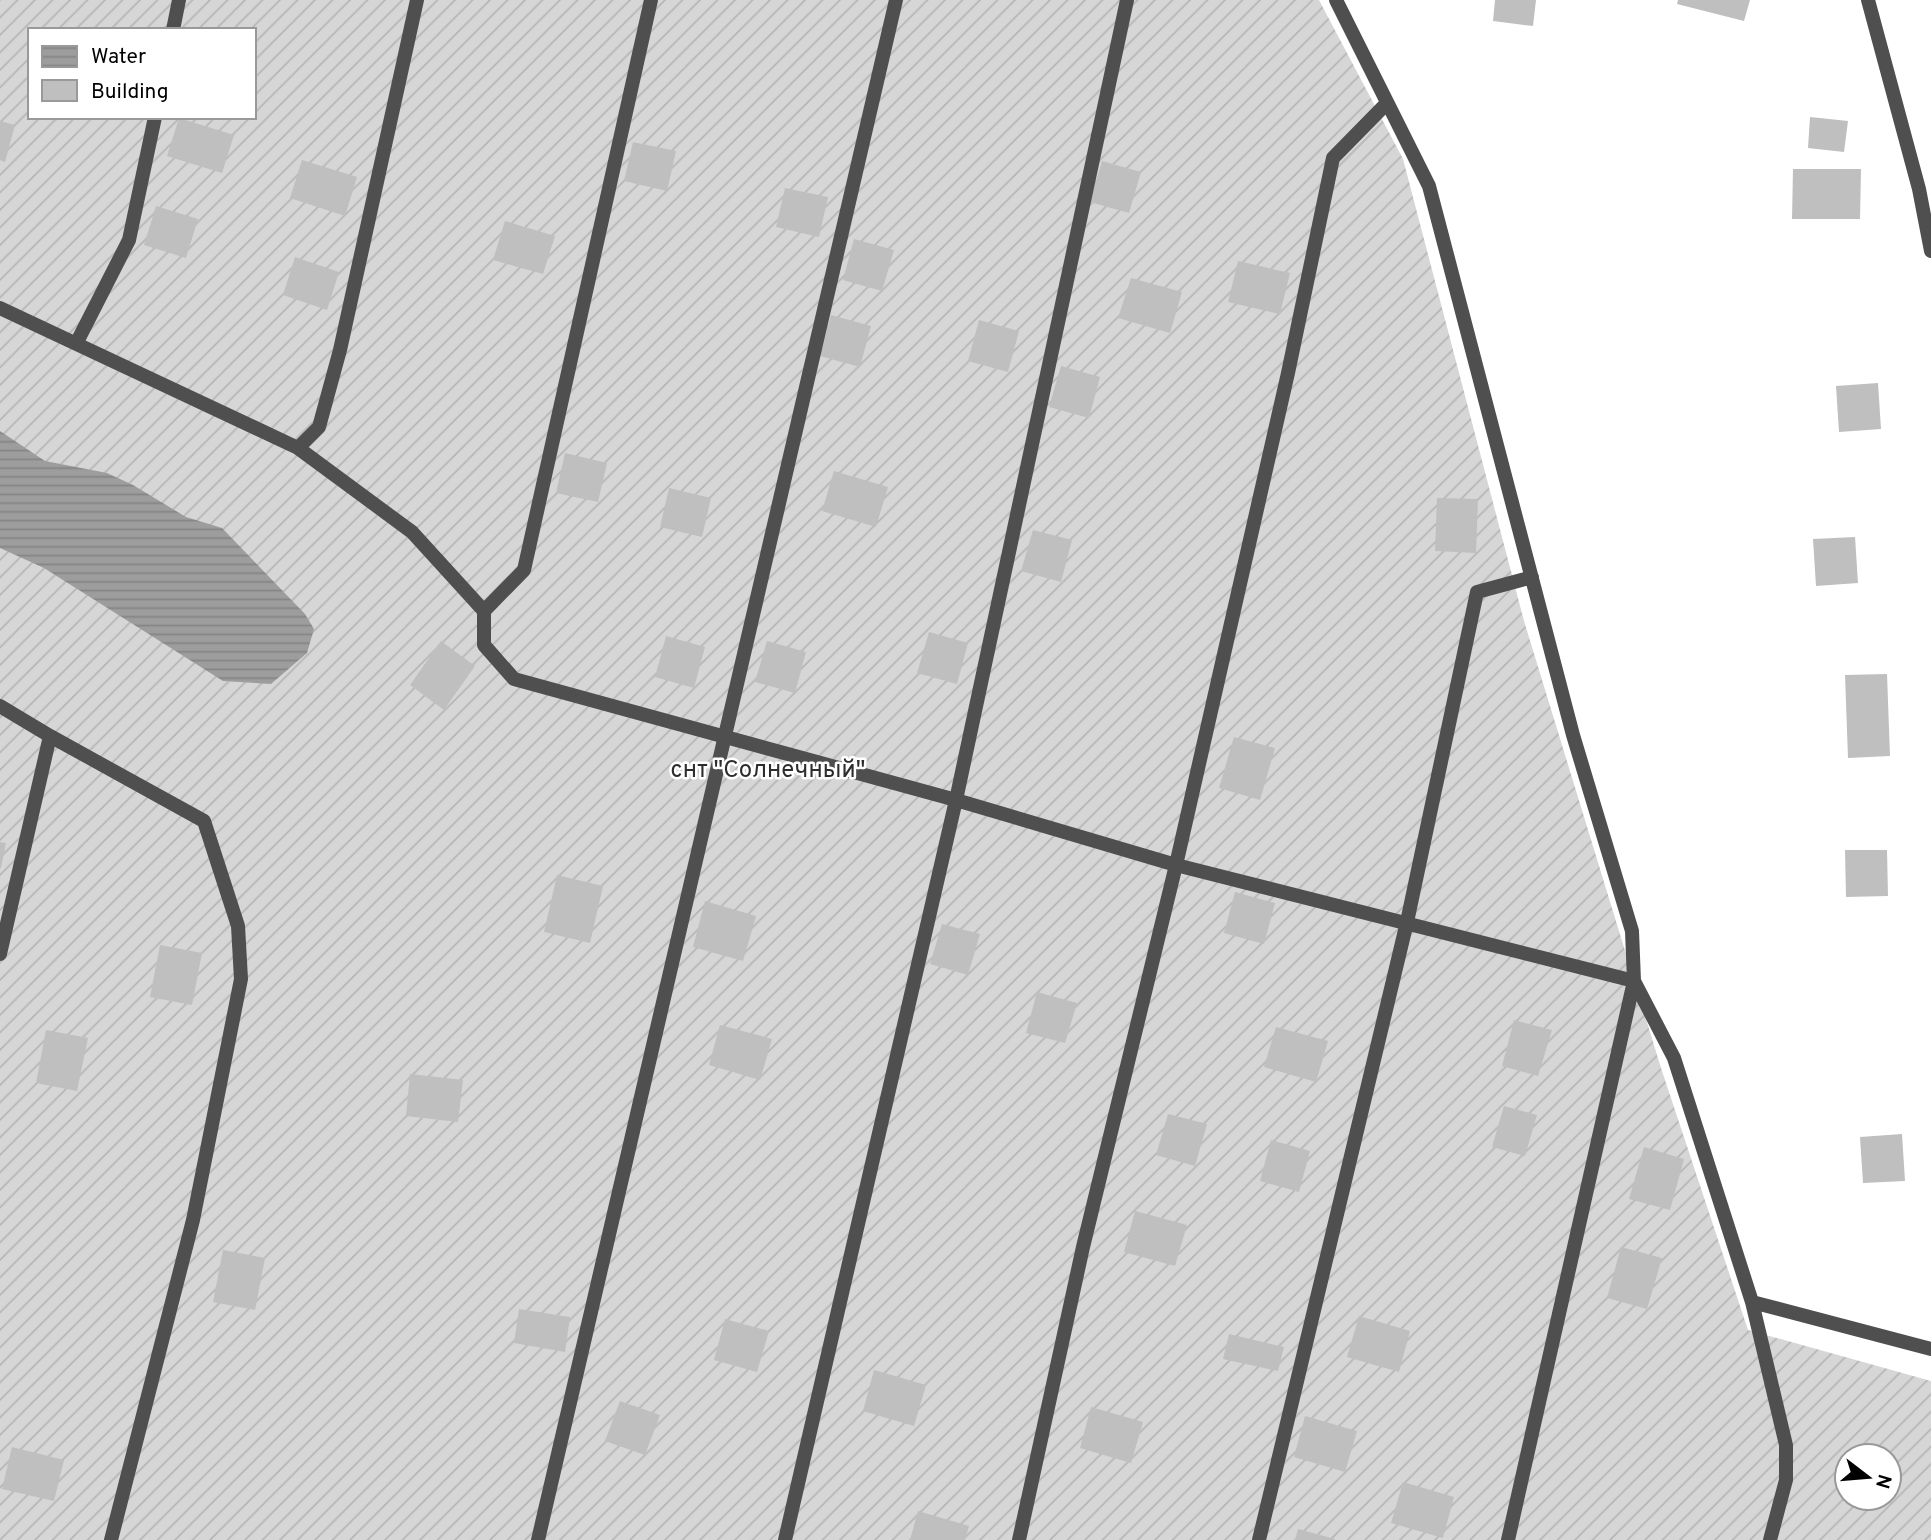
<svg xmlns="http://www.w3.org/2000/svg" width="1931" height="1540" viewBox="0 0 1931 1540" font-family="Overpass,sans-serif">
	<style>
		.garden { fill: url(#garden-furrows); fill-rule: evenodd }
		.water { fill: url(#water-rules) }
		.building { fill: #bfbfbf }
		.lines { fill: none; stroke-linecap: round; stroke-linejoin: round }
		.service { stroke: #4f4f4f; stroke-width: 14 }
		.labels { text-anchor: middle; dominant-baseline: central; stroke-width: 5; stroke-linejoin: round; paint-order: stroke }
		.park-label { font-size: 24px; fill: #2d2d2d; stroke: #fff }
	</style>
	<defs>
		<pattern id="garden-furrows" width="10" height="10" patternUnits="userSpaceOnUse" patternTransform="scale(1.75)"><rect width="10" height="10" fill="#d6d6d6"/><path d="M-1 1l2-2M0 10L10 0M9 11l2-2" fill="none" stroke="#b6b6b6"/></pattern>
		<pattern id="water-rules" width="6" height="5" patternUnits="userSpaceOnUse" patternTransform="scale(1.75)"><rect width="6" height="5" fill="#9d9d9d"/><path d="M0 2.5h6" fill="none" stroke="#858585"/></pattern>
	</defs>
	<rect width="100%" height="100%" fill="#fff"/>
	<!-- garden -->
	<path class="garden" d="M 0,0 L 1319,0 L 1403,159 L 1524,621 L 1661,1068 L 1748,1330 L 1931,1381 L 1931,1540 L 0,1540 ZM 30,30 L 254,30 L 254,117 L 30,117 ZM 1847,1456 L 1889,1456 L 1889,1498 L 1847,1498 Z"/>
	<!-- water -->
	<path class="water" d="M 0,431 L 45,461 L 107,473 L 133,485 L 186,517 L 222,528 L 305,614 L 314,629 L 307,653 L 271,684 L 223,681 L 44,568 L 0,548 Z"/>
	<!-- building -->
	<path class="building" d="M 1495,0 L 1536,0 L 1533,26 L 1493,21 Z
		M 1678,0 L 1750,0 L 1744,21 L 1677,4 Z
		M 1810,117 L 1848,121 L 1844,152 L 1808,148 Z
		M 179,118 L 234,135 L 222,173 L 167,156 Z
		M 0,121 L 15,125 L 5,162 L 0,160 Z
		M 633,142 L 676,151 L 667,191 L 624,181 Z
		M 302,160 L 357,177 L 345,216 L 290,198 Z
		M 1102,161 L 1141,172 L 1129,213 L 1090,202 Z
		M 1793,169 L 1861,169 L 1860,219 L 1792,219 Z
		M 785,188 L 828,197 L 819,237 L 776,227 Z
		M 156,206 L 198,219 L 186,258 L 144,245 Z
		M 505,221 L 555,236 L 543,274 L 493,260 Z
		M 854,239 L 894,250 L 882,291 L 843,280 Z
		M 295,257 L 339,272 L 327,310 L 283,295 Z
		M 1238,261 L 1290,273 L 1280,314 L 1228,302 Z
		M 1131,278 L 1182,292 L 1170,333 L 1118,318 Z
		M 831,315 L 871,326 L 860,367 L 820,356 Z
		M 979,320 L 1019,331 L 1008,372 L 968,361 Z
		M 1061,366 L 1100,377 L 1089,418 L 1049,407 Z
		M 1878,383 L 1881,429 L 1839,432 L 1836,386 Z
		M 565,453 L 607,463 L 598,502 L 556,493 Z
		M 834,471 L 888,487 L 876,527 L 822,511 Z
		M 669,488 L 711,498 L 702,537 L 660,527 Z
		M 1437,498 L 1478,499 L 1476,553 L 1435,551 Z
		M 1033,530 L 1072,540 L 1061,582 L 1021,571 Z
		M 1855,537 L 1858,583 L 1816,586 L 1813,539 Z
		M 929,632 L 968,643 L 957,684 L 917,673 Z
		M 666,636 L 705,647 L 694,688 L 655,677 Z
		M 441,641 L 475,666 L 444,710 L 410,685 Z
		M 767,641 L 806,652 L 795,693 L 755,682 Z
		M 1887,674 L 1890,756 L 1848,758 L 1845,675 Z
		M 1234,737 L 1275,748 L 1260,800 L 1219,788 Z
		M 0,842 L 6,843 L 1,868 L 0,868 Z
		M 1845,850 L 1887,850 L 1888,896 L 1846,897 Z
		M 557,875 L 603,886 L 590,943 L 544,932 Z
		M 1235,892 L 1275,903 L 1264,944 L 1224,933 Z
		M 705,901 L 756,916 L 743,961 L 693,947 Z
		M 942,924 L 980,934 L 968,975 L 930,964 Z
		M 160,945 L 202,953 L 192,1005 L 150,997 Z
		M 1037,992 L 1077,1003 L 1065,1043 L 1026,1033 Z
		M 1514,1020 L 1552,1030 L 1538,1076 L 1502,1066 Z
		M 720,1025 L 772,1039 L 760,1080 L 709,1065 Z
		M 1276,1027 L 1328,1041 L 1316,1082 L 1264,1067 Z
		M 46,1030 L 88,1038 L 77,1091 L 36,1083 Z
		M 410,1074 L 463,1080 L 458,1122 L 406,1116 Z
		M 1504,1106 L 1537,1115 L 1525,1156 L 1492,1147 Z
		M 1168,1114 L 1207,1124 L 1195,1166 L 1156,1155 Z
		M 1902,1134 L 1905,1181 L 1863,1183 L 1860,1137 Z
		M 1271,1140 L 1310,1151 L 1299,1192 L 1260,1181 Z
		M 1644,1147 L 1684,1159 L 1670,1210 L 1629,1199 Z
		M 1135,1211 L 1187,1225 L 1175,1266 L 1124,1252 Z
		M 1621,1247 L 1662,1258 L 1647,1309 L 1607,1298 Z
		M 223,1250 L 265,1258 L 255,1310 L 213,1302 Z
		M 519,1309 L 570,1317 L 565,1352 L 514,1343 Z
		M 1359,1316 L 1410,1331 L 1399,1372 L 1347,1357 Z
		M 725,1319 L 769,1331 L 757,1372 L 714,1360 Z
		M 1229,1334 L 1284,1347 L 1278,1371 L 1223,1359 Z
		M 874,1370 L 926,1385 L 914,1426 L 863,1411 Z
		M 620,1401 L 660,1415 L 645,1455 L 605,1441 Z
		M 1091,1407 L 1143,1422 L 1131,1463 L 1080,1448 Z
		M 1305,1416 L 1357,1431 L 1345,1472 L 1294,1457 Z
		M 12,1447 L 64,1460 L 54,1501 L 2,1489 Z
		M 1403,1482 L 1454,1497 L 1443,1538 L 1391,1523 Z
		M 918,1511 L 969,1526 L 965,1540 L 910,1540 Z
		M 1298,1529 L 1335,1539 L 1335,1540 L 1295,1540 Z"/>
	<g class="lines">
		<!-- service -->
		<path class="service" d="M 1336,0 L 1429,186 L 1573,735 L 1632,931 L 1634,981 L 1508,1540
			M 1868,0 L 1919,189 L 1931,251
			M 173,30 L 179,0
			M 0,308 L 298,448 L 412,532 L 484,611 L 484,645 L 514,679 L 956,800 L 1176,865 L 1634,981 L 1674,1058 L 1752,1302 L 1786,1445 L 1786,1480 L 1770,1540
			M 77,342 L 129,240 L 155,117
			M 298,448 L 319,427 L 340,350 L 417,0
			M 484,611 L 524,570 L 651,0
			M 0,706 L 50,736
			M 0,954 L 50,736 L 204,821 L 238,926 L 241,979 L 193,1220 L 111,1540
			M 1752,1302 L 1931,1349
			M 538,1540 L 896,0
			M 785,1540 L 956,800 L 1127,0
			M 1019,1540 L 1083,1247 L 1176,865 L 1288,373 L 1333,158 L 1387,103
			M 1259,1540 L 1407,922 L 1477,592 L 1532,577"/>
	</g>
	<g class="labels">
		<!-- park labels -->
		<g class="park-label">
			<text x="768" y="771">снт "Солнечный"</text>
		</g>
	</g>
	<!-- legend -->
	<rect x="28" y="28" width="228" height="91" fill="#ffffff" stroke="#999999" stroke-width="2"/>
	<rect x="42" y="46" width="35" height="21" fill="url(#water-rules)" stroke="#999999" stroke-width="2"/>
	<text x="91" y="63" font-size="21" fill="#000000">Water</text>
	<rect x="42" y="80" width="35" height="21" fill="#bfbfbf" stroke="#999999" stroke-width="2"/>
	<text x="91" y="98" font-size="21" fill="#000000">Building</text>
	<!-- north arrow -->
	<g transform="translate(1868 1477) rotate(106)"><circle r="33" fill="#ffffff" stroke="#999999" stroke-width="2"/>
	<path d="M0-5L12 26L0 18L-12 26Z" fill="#000000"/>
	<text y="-10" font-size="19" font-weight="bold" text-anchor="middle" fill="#000000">N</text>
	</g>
</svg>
